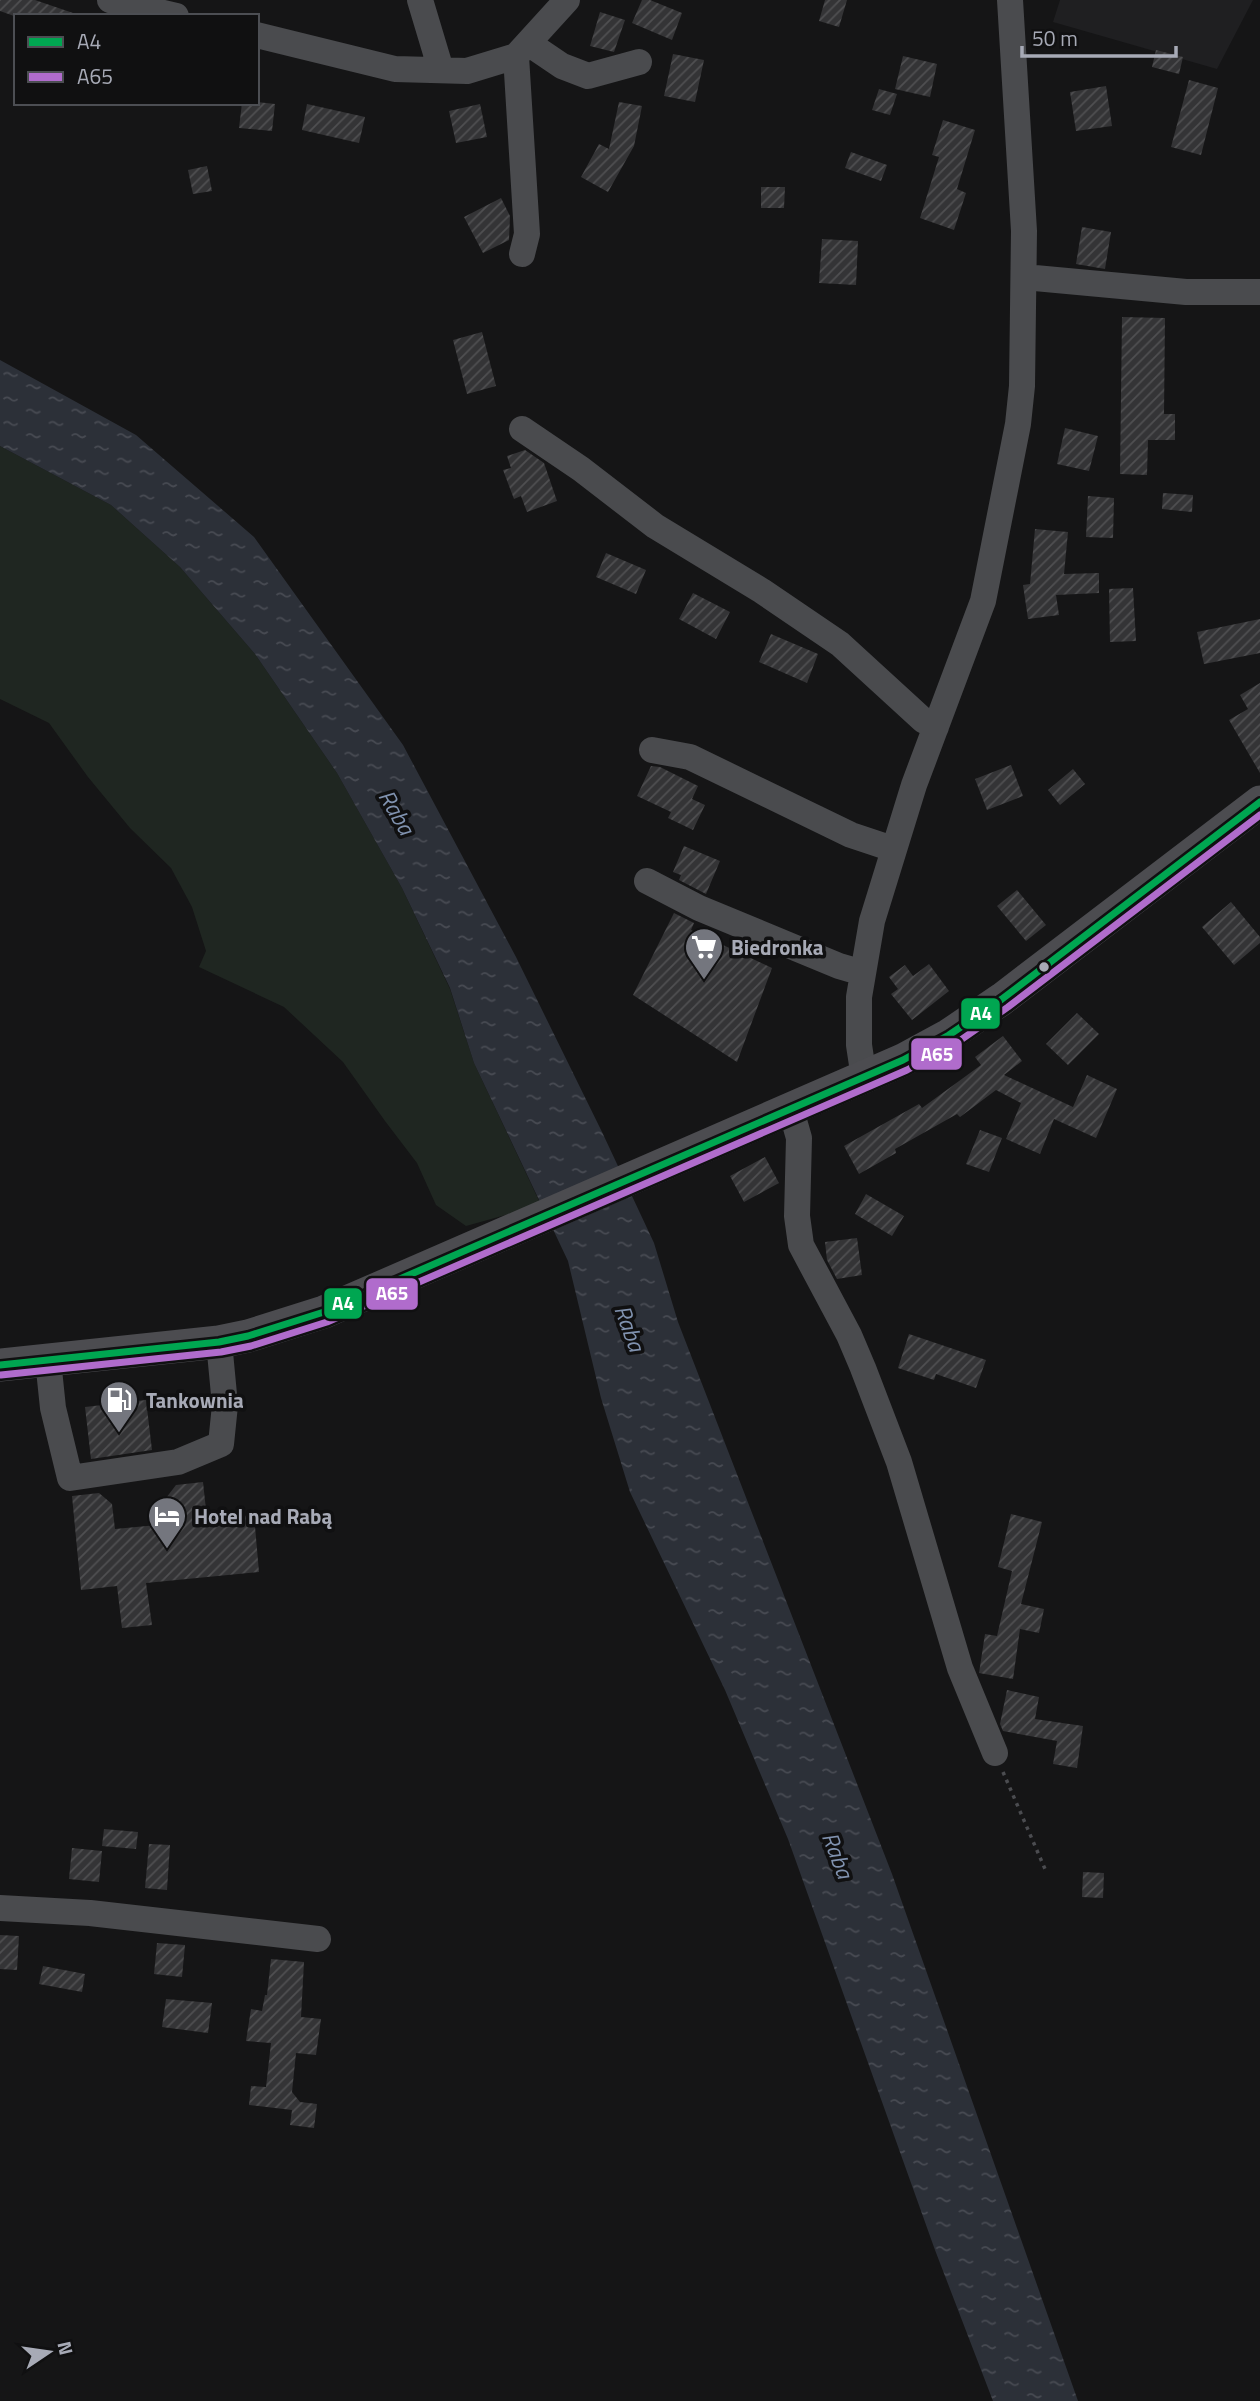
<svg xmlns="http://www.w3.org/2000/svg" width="1260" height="2401" viewBox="0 0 1260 2401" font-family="'Titillium Web',sans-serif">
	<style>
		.built { fill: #1f1f21 }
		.grass { fill: #1f2621 }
		.water { fill: url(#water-ripples) }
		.building { fill: url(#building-hatch) }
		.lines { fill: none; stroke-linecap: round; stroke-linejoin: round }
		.path { stroke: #4b4c50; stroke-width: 3.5; stroke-dasharray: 3.5 5; stroke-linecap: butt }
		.minor { stroke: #4a4b4e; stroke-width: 26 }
		.major { stroke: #4c4c50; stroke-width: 33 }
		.bus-1-casing { stroke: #101011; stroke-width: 12 }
		.bus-2-casing { stroke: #101011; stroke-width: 12 }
		.bus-1 { stroke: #00a651; stroke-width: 7 }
		.bus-2 { stroke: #b06ccc; stroke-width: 7 }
		.bus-dot { fill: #a7aab6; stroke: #101011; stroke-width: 2.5 }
		.labels { text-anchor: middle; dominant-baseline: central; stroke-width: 7; stroke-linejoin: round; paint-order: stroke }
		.poi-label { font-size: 21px; font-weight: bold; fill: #a7aab6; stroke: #101011; text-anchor: start }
		.water-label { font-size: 23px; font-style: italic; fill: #8092af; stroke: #101011 }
		.line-badge { stroke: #101011; stroke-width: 2.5 }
		.badge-label { font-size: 19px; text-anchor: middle; font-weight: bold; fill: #fff }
	</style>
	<defs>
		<pattern id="water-ripples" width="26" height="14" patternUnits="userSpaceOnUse" patternTransform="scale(1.75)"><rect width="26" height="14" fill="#2c3038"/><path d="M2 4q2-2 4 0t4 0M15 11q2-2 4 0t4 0" fill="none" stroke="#484b53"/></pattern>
		<pattern id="building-hatch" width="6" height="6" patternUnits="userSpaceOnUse" patternTransform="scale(1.75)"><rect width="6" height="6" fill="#343436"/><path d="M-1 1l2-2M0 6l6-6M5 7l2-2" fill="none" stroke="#4f4f51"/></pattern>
	</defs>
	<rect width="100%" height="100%" fill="#151516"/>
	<!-- built -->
	<path class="built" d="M 1060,0 L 1253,0 L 1217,69 L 1053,22 Z"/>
	<!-- grass -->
	<path class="grass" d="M 0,446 L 111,505 L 180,567 L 255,654 L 337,773 L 402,888 L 450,989 L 474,1063 L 541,1205 L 466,1226 L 436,1205 L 417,1163 L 385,1121 L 343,1062 L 284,1007 L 199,967 L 206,951 L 192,907 L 171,868 L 130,828 L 88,777 L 49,723 L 0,699 Z"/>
	<!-- water -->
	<path class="water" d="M 0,360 L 136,435 L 254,537 L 403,745 L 516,957 L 602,1132 L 654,1243 L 678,1322 L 892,1874 L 1078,2401 L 993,2401 L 935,2250 L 788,1839 L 725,1690 L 630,1492 L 601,1398 L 568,1261 L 474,1063 L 450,988 L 402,888 L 337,773 L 255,654 L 180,567 L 111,505 L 0,446 Z"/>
	<!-- building -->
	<path class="building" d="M 0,0 L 35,0 L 73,13 L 73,16 L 14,16 L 0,11 Z
		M 642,0 L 650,0 L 682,13 L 672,40 L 632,23 Z
		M 825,0 L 847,0 L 839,27 L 819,21 Z
		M 600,12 L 625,20 L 614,52 L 590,46 Z
		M 1156,50 L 1183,57 L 1179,74 L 1152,67 Z
		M 673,54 L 704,60 L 695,102 L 664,96 Z
		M 903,56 L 937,64 L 930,97 L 895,89 Z
		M 1189,80 L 1218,88 L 1201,155 L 1171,147 Z
		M 1106,86 L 1112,126 L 1076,131 L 1070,92 Z
		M 879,89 L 897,94 L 890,115 L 872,110 Z
		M 257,102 L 275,104 L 272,131 L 239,128 L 242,103 Z
		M 619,102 L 642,106 L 634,146 L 608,192 L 581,177 L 599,144 L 609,149 Z
		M 307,104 L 365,117 L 359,143 L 302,130 Z
		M 480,104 L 487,137 L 456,143 L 449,111 Z
		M 943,120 L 975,130 L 957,189 L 966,193 L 954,230 L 920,218 L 939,157 L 932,155 Z
		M 851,152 L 887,165 L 881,181 L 845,168 Z
		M 207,166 L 212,191 L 193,194 L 188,170 Z
		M 761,187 L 785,187 L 784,208 L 761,208 Z
		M 501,198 L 510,216 L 509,240 L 483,253 L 464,217 Z
		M 1082,227 L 1111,232 L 1105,269 L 1076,264 Z
		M 822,239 L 858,241 L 856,285 L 819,283 Z
		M 1122,317 L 1165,318 L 1164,414 L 1175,414 L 1175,440 L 1148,440 L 1147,475 L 1120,474 Z
		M 482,332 L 496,386 L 467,394 L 453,340 Z
		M 1065,428 L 1098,436 L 1089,471 L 1057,464 Z
		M 525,450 L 544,463 L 557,501 L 527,512 L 521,496 L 514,499 L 503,470 L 511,468 L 507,456 Z
		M 1163,493 L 1193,495 L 1192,512 L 1162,509 Z
		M 1088,496 L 1114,498 L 1113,538 L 1086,537 Z
		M 1035,529 L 1068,532 L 1064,574 L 1099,573 L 1099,593 L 1056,595 L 1059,615 L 1028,619 L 1023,585 L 1030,584 Z
		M 606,553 L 646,570 L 636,594 L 596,577 Z
		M 1133,588 L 1136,641 L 1110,642 L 1109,589 Z
		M 693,593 L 730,612 L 716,639 L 679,619 Z
		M 1260,619 L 1260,653 L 1204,664 L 1197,632 Z
		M 771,634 L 818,654 L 807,683 L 759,662 Z
		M 1260,683 L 1260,773 L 1229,720 L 1248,709 L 1240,695 Z
		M 1011,765 L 1023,796 L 987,810 L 975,779 Z
		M 651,766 L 660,767 L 698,786 L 692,799 L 705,805 L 693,830 L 668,818 L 671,812 L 637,796 Z
		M 1073,769 L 1085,784 L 1060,805 L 1048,790 Z
		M 684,846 L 720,861 L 706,894 L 679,880 L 681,875 L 673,872 Z
		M 1017,890 L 1046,925 L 1026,941 L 997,906 Z
		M 1231,902 L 1260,937 L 1260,943 L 1234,965 L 1202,927 Z
		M 674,913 L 694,923 L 691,930 L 772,968 L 737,1062 L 633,995 Z
		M 929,964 L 949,991 L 912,1020 L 891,994 L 898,989 L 889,977 L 905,965 L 913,976 Z
		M 1077,1013 L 1099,1034 L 1068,1065 L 1046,1044 Z
		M 1003,1036 L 1022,1061 L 1004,1075 L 1073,1107 L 1087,1075 L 1117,1089 L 1096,1138 L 1054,1119 L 1040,1154 L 1006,1139 L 1021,1103 L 996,1090 L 960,1117 L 957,1114 L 895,1149 L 896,1153 L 859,1174 L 844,1146 L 919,1104 L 922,1108 L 981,1065 L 975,1057 Z
		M 980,1130 L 1002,1138 L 989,1172 L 966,1164 Z
		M 765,1157 L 779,1183 L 744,1202 L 730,1176 Z
		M 866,1194 L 904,1216 L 892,1236 L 855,1214 Z
		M 857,1238 L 862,1275 L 837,1279 L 827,1260 L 825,1242 Z
		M 909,1334 L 986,1360 L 976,1388 L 936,1374 L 934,1380 L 898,1368 Z
		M 146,1400 L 152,1450 L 91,1459 L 85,1407 Z
		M 203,1482 L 207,1519 L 254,1515 L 259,1572 L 146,1583 L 152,1625 L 122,1628 L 117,1586 L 81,1590 L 72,1496 L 99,1493 L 112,1504 L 115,1529 L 168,1524 L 166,1498 L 176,1485 Z
		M 1011,1514 L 1042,1522 L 1021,1604 L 1044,1609 L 1039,1633 L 1020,1629 L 1013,1679 L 979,1673 L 985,1634 L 997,1636 L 1012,1571 L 998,1567 Z
		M 1007,1690 L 1039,1697 L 1035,1719 L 1083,1726 L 1077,1768 L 1053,1764 L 1057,1741 L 1003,1731 L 1000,1724 Z
		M 104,1829 L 138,1832 L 136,1849 L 102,1846 Z
		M 149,1844 L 170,1845 L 167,1890 L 145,1888 Z
		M 72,1848 L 102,1851 L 99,1882 L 69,1879 Z
		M 1083,1872 L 1104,1873 L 1103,1898 L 1082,1897 Z
		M 0,1935 L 19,1936 L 17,1970 L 0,1969 Z
		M 157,1943 L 185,1945 L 182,1977 L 154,1974 Z
		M 271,1959 L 304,1962 L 301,2017 L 321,2019 L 316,2055 L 296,2053 L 292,2092 L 300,2102 L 317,2104 L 314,2128 L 290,2125 L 292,2110 L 249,2105 L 251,2086 L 266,2087 L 271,2043 L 246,2041 L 251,2009 L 262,2011 L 265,1995 L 267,1995 Z
		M 43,1966 L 85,1974 L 82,1992 L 39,1984 Z
		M 166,1999 L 212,2003 L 208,2033 L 162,2027 Z"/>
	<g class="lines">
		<!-- path -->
		<path class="path" d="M 1003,1772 L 1045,1869"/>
		<!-- minor -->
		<path class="minor" d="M 110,0 L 176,16
			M 420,0 L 441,70
			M 257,35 L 395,69 L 467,71 L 516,56 L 567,0
			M 528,43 L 562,66 L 588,76 L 639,62
			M 516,56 L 527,234 L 522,254
			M 1024,277 L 1186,292 L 1260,292
			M 522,429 L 581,469 L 655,526 L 762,591 L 840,644 L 923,720 L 936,727
			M 652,750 L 690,757 L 851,835 L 893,849
			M 647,881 L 699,908 L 839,966 L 863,973
			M 864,1078 L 859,1045 L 859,997 L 872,921 L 914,785 L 983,601 L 1018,424 L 1022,386 L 1024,231 L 1010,0
			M 791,1110 L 799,1138 L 797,1216 L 801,1245 L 849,1335 L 863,1368 L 899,1462 L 960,1668 L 995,1753
			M 48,1360 L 53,1408 L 70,1478 L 178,1462 L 221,1444 L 225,1405 L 219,1342
			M 0,1908 L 90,1913 L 318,1939"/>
		<!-- major -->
		<path class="major" d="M 0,1365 L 219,1342 L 248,1336 L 324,1312 L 903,1060 L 949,1035 L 1002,999 L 1260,802"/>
		<defs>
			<path id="bus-1" d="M 0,1365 L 219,1342 L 248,1336 L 324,1312 L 903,1060 L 949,1035 L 1002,999 L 1260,802"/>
			<path id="bus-2" d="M 1,1375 L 221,1352 L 251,1346 L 327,1322 L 907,1070 L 955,1044 L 1008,1007 L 1260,815"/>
		</defs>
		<!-- bus-1 casing -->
		<use href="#bus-1" class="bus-1-casing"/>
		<!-- bus-2 casing -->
		<use href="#bus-2" class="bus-2-casing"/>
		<!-- bus-1 -->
		<use href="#bus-1" class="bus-1"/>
		<!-- bus-2 -->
		<use href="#bus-2" class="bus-2"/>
	</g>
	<!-- icons -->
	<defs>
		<symbol id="supermarket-pin" viewBox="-11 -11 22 30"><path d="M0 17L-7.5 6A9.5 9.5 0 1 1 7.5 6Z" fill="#74767e" stroke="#101011"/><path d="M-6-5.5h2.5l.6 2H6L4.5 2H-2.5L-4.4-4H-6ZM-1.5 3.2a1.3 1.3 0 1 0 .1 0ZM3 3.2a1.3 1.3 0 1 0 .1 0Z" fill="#fff"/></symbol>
		<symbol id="fuel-pin" viewBox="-11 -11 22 30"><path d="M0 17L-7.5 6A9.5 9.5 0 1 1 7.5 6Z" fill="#74767e" stroke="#101011"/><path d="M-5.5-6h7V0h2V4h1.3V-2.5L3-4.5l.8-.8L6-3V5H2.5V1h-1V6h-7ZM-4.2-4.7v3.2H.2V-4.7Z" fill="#fff"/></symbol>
		<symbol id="hotel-pin" viewBox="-11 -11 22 30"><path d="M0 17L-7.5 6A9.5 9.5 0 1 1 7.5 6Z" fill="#74767e" stroke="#101011"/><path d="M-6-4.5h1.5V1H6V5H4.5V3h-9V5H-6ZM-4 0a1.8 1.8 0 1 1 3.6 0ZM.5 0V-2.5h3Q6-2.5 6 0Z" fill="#fff"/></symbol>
	</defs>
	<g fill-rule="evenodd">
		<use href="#supermarket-pin" x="682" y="925" width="44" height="60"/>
		<use href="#fuel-pin" x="97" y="1378" width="44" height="60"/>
		<use href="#hotel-pin" x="145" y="1494" width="44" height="60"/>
	</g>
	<!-- markers -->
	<circle class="bus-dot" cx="1044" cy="967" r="6"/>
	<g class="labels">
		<!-- poi labels -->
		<g class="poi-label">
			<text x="731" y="947">Biedronka</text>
			<text x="146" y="1400">Tankownia</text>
			<text x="194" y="1516">Hotel nad Rabą</text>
		</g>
		<!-- water labels -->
		<g class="water-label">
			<text transform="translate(397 812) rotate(60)">Raba</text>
			<text transform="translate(630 1328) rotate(70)">Raba</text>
			<text transform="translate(838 1855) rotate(69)">Raba</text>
		</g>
	</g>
	<g class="line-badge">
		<rect x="960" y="997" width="41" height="33" rx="7" fill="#00a651"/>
		<rect x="910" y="1037" width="53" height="34" rx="7" fill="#b06ccc"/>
		<rect x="365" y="1277" width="54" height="34" rx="7" fill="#b06ccc"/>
		<rect x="323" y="1287" width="40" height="33" rx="7" fill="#00a651"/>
	</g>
	<g class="badge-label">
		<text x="981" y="1020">A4</text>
		<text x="937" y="1061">A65</text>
		<text x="392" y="1300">A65</text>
		<text x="343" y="1310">A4</text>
	</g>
	<!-- legend -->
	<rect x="14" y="14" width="245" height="91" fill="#101011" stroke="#4c4e53" stroke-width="2"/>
	<rect x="28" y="37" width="35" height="10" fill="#00a651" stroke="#4c4e53" stroke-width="2"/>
	<text x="77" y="49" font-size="21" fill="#a7aab6">A4</text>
	<rect x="28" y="72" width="35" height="10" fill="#b06ccc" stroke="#4c4e53" stroke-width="2"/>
	<text x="77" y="84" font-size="21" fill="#a7aab6">A65</text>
	<!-- north arrow -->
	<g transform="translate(49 2352) rotate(77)" stroke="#101011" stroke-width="5" paint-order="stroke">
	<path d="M0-5L12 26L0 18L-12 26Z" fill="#a7aab6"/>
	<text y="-10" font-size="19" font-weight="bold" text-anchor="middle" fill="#a7aab6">N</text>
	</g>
	<!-- scale -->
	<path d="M1022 46v10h154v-10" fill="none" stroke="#a7aab6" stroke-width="3.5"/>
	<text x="1032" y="46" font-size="21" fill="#a7aab6" stroke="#101011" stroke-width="5" paint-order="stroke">50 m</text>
</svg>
